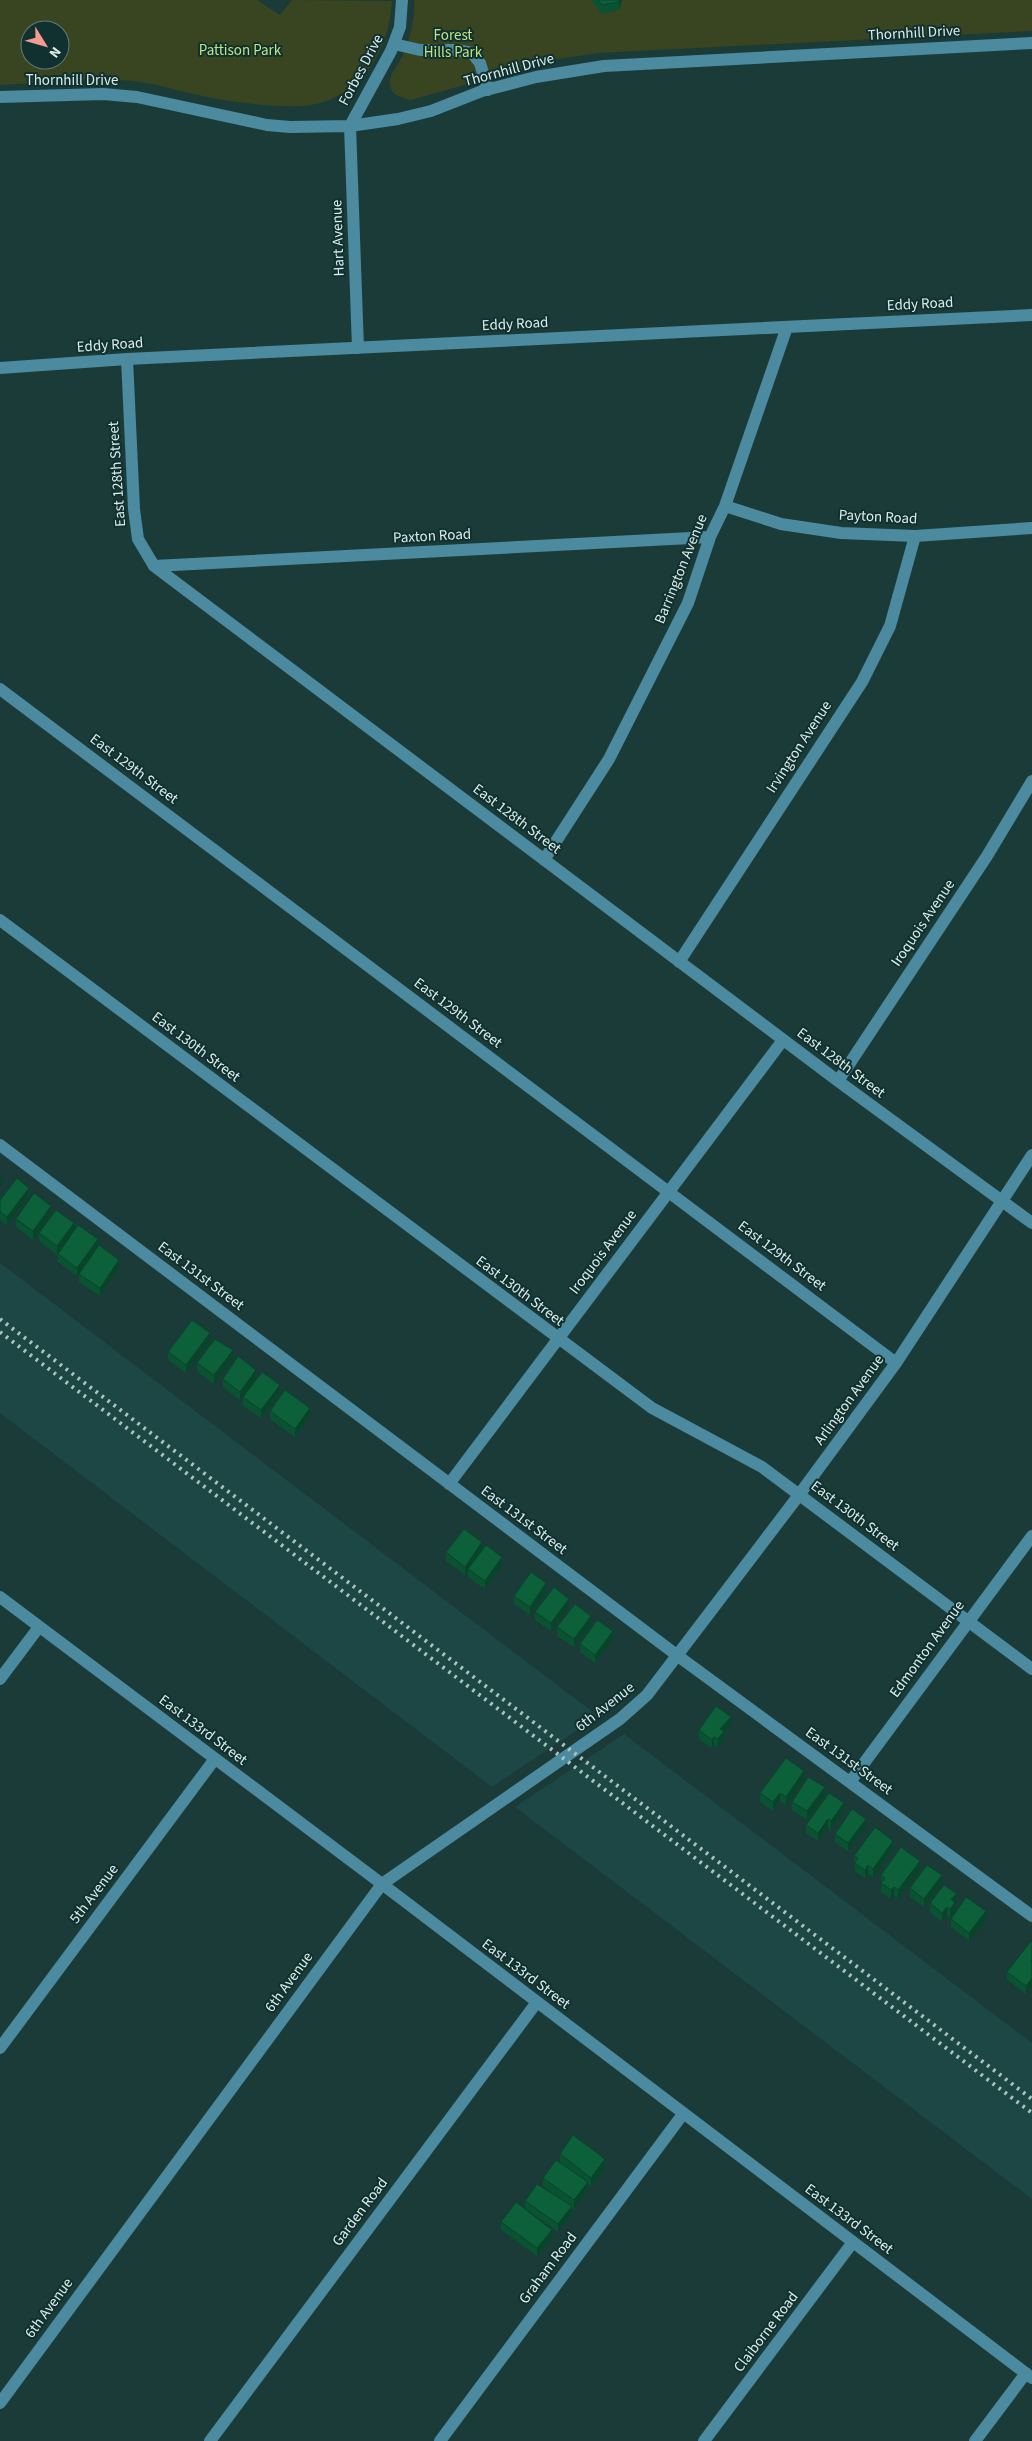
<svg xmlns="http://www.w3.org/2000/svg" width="1032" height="2441" viewBox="0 0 1032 2441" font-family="'Source Sans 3',sans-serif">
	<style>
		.built { fill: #1c4744 }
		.green { fill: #394520; fill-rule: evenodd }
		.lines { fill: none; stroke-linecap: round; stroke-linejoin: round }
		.minor { stroke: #4b8a9f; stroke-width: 12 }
		.rail { stroke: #acc2c0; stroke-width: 4; stroke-dasharray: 2.5 5; stroke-linecap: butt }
		.wall { fill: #0a5332 }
		.shaded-wall { fill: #084429 }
		.building { fill: #0c613a; stroke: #084429 }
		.labels { text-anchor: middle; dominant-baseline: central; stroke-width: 4; stroke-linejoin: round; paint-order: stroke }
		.street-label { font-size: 15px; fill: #dbedeb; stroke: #10312f }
		.park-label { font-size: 15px; fill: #c2e381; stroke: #10312f }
	</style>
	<rect width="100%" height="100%" fill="#1b3b39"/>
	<!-- built -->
	<path class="built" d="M 0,1263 L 598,1716 L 492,1787 L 0,1413 Z
		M 624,1734 L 1032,2043 L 1032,2199 L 515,1807 Z"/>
	<!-- green -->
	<path class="green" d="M 0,0 L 257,0 L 280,15 L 292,0 L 392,1 C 389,53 358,102 302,106 C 279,107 252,104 230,101 C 200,97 170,87 140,82 C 95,76 46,83 0,85 ZM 30,30 L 60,30 L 60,60 L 30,60 Z
		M 414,0 L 1032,0 L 1032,31 L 597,53 L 552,60 L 411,100 C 402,98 392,96 390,85 C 388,75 398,66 402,57 C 409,42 416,17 414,0 Z"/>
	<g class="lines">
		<!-- minor -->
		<path class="minor" d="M 394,44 L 420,50 L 457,50 L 472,53 L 480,63 L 488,90
			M 0,97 L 103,94 L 137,97 L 267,125 L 290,127 L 350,126 L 398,119 L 431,111 L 482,91 L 536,77 L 604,66 L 1032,43
			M 358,348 L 350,126 L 391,51 L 400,27 L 402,0
			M 127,359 L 134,509 L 138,539 L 154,566 L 838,1081 L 1032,1223
			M 0,368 L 127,359 L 1032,315
			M 725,506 L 781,524 L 841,533 L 915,536 L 1032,528
			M 154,566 L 710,537
			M 0,689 L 896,1363
			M 544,860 L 609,759 L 688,603 L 710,537 L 725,506 L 787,327
			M 0,920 L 652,1408 L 762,1467 L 1032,1669
			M 679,962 L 862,682 L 890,626 L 915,536
			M 838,1081 L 987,856 L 1032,781
			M 0,1145 L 678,1656 L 1032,1916
			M 449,1484 L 783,1040
			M 0,1597 L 382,1884 L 1032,2378
			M 0,1679 L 39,1627
			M 850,1782 L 1032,1536
			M 0,2048 L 214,1760
			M 0,2403 L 382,1884 L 620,1719 L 647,1695 L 799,1495 L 896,1363 L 1032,1155
			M 210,2441 L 537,2002
			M 440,2441 L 683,2114
			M 704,2441 L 853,2242
			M 975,2441 L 1026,2373"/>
		<!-- rail -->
		<path class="rail" d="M 0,1319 L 1032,2099
			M 0,1332 L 1032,2113"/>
	</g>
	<!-- wall -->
	<path class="wall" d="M 591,0 L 622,0 L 619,10 L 602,14 Z
		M 29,1196 L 7,1225 L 0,1220 L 0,1200 Z
		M 51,1214 L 33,1240 L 16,1227 L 16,1219 Z
		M 74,1231 L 57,1255 L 39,1241 L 39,1233 Z
		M 98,1247 L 119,1268 L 100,1296 L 79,1282 L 79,1274 L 85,1265 L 77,1276 L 58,1262 L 58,1254 Z
		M 210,1341 L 186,1373 L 168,1360 L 168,1352 Z
		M 233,1359 L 214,1384 L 197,1371 L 197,1363 Z
		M 256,1378 L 240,1400 L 223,1387 L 223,1379 Z
		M 280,1393 L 261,1418 L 243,1406 L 243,1397 Z
		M 270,1411 L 310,1416 L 295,1437 L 270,1419 Z
		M 482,1550 L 502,1566 L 485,1589 L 468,1577 L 468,1570 L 465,1575 L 446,1561 L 446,1552 Z
		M 546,1592 L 530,1615 L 514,1604 L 514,1596 Z
		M 569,1607 L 551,1631 L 535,1620 L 535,1612 Z
		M 591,1624 L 574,1647 L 557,1636 L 557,1627 Z
		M 613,1639 L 595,1663 L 580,1652 L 580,1644 Z
		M 731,1726 L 724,1733 L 724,1740 L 718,1747 L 714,1745 L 712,1748 L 699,1739 L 699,1730 Z
		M 804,1779 L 786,1806 L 780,1801 L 773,1811 L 760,1802 L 760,1793 Z
		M 825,1796 L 807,1820 L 792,1810 L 792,1802 Z
		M 844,1811 L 831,1830 L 828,1827 L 818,1841 L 806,1833 L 806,1825 Z
		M 866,1827 L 848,1851 L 835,1842 L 835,1834 Z
		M 893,1849 L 873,1878 L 868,1873 L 865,1878 L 855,1871 L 854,1856 Z
		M 920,1870 L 898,1898 L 894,1895 L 891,1899 L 881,1892 L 881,1875 Z
		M 942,1884 L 924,1907 L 910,1897 L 910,1888 Z
		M 957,1902 L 955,1904 L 955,1912 L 950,1918 L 947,1916 L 942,1922 L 930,1912 L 930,1903 Z
		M 951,1919 L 986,1919 L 969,1941 L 951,1927 Z
		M 1032,1942 L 1032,1986 L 1026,1994 L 1007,1980 L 1007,1972 Z
		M 560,2154 L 605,2168 L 591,2186 L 588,2184 L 588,2190 L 574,2209 L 572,2207 L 572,2214 L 558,2232 L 528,2211 L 552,2238 L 537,2256 L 501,2230 L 501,2222 L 525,2209 L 525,2201 L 554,2194 L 543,2186 L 543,2178 L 560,2162 Z"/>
	<!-- shaded-wall -->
	<path class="shaded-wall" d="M 620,0 L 622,0 L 619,10 L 619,2 Z
		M 2,1175 L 2,1183 L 0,1186 L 0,1178 Z
		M 29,1188 L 29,1196 L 7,1225 L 7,1217 Z
		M 51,1206 L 51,1214 L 33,1240 L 33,1231 Z
		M 74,1223 L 74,1231 L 57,1255 L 57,1246 Z
		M 98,1239 L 98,1248 L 77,1276 L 77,1268 Z
		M 119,1260 L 119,1268 L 100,1296 L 100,1288 Z
		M 210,1333 L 210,1341 L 186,1373 L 186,1365 Z
		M 233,1350 L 233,1359 L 214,1384 L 214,1375 Z
		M 256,1370 L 256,1378 L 240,1400 L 240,1392 Z
		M 280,1385 L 280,1393 L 261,1418 L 261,1410 Z
		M 310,1408 L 310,1416 L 295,1437 L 295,1429 Z
		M 482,1542 L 482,1551 L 465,1575 L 465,1567 Z
		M 502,1557 L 502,1566 L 485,1589 L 485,1581 Z
		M 546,1583 L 546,1592 L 530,1615 L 530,1607 Z
		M 569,1599 L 569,1607 L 551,1631 L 551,1623 Z
		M 591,1616 L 591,1624 L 574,1647 L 574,1639 Z
		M 613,1631 L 613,1639 L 595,1663 L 595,1655 Z
		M 731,1717 L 731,1726 L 724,1733 L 724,1740 L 718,1747 L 718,1739 L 720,1729 Z
		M 714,1737 L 714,1745 L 712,1748 L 712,1740 Z
		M 804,1771 L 804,1779 L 786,1806 L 786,1797 Z
		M 825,1787 L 825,1796 L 807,1820 L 807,1811 Z
		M 780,1793 L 780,1801 L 773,1811 L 773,1802 Z
		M 844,1803 L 844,1811 L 831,1830 L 831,1821 Z
		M 828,1819 L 828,1827 L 818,1841 L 818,1833 Z
		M 866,1819 L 866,1827 L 848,1851 L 848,1843 Z
		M 893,1841 L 893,1849 L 873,1878 L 873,1869 Z
		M 920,1861 L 920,1870 L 898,1898 L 898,1890 Z
		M 868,1865 L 868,1873 L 865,1878 L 865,1870 Z
		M 942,1875 L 942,1884 L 924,1907 L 924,1899 Z
		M 894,1887 L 894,1895 L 891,1899 L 891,1890 Z
		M 957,1894 L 957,1902 L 955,1904 L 955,1912 L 950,1918 L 951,1899 Z
		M 947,1907 L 947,1916 L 942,1922 L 942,1913 Z
		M 986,1911 L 986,1919 L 969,1941 L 969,1933 Z
		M 1032,1978 L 1032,1986 L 1026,1994 L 1026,1986 Z
		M 605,2159 L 605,2168 L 591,2186 L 591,2178 Z
		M 588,2182 L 588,2190 L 574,2209 L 574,2200 Z
		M 572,2206 L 572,2214 L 558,2232 L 558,2224 Z
		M 552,2230 L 552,2238 L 537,2256 L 537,2248 Z"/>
	<!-- building -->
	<path class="building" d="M 598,0 L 620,0 L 619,2 L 602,5 Z
		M 17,1178 L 29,1188 L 7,1217 L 0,1212 L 0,1200 Z
		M 34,1193 L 51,1206 L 33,1231 L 16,1219 Z
		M 56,1210 L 74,1223 L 57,1246 L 39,1233 Z
		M 78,1225 L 98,1239 L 77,1268 L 58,1254 Z
		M 99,1245 L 119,1260 L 100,1288 L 79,1274 Z
		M 192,1320 L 210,1333 L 186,1365 L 168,1352 Z
		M 215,1339 L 233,1350 L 214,1375 L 197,1363 Z
		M 238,1356 L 256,1370 L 240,1392 L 223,1379 Z
		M 262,1372 L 280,1385 L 261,1410 L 243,1397 Z
		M 285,1390 L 310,1408 L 295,1429 L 270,1411 Z
		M 464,1529 L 482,1542 L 465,1567 L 446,1552 Z
		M 486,1545 L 502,1557 L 485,1581 L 468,1569 Z
		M 531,1572 L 546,1583 L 530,1607 L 514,1596 Z
		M 554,1587 L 569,1599 L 551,1623 L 535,1612 Z
		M 575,1604 L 591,1616 L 574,1639 L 557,1627 Z
		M 597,1620 L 613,1631 L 595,1655 L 580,1644 Z
		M 716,1706 L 731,1717 L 720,1729 L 724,1731 L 718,1739 L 714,1737 L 712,1740 L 699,1730 Z
		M 786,1758 L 804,1771 L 786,1797 L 780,1793 L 773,1802 L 760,1793 Z
		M 808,1777 L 825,1787 L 807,1811 L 792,1802 Z
		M 829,1793 L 844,1803 L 831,1821 L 828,1819 L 818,1833 L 806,1825 Z
		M 852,1809 L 866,1819 L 848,1843 L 835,1834 Z
		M 875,1827 L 893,1841 L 873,1869 L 868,1865 L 865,1870 L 855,1863 L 858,1858 L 854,1856 Z
		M 901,1847 L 920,1861 L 898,1890 L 894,1887 L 891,1890 L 881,1883 L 885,1878 L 881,1875 Z
		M 927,1865 L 942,1875 L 924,1899 L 910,1888 Z
		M 944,1885 L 957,1894 L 951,1899 L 955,1903 L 950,1909 L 947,1907 L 942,1913 L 930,1903 Z
		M 966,1897 L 986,1911 L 969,1933 L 951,1919 Z
		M 1031,1941 L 1032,1942 L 1032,1959 L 1031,1961 L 1032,1962 L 1032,1978 L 1026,1986 L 1007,1972 Z
		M 573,2135 L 605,2159 L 591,2178 L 560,2154 Z
		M 556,2160 L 588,2182 L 574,2200 L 543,2178 Z
		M 537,2184 L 572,2206 L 558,2224 L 525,2201 Z
		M 516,2202 L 552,2230 L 537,2248 L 501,2222 Z"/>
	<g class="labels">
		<!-- street labels -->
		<g class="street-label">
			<text transform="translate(914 33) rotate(-3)">Thornhill Drive</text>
			<text transform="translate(361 70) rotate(-62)">Forbes Drive</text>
			<text transform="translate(509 70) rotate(-15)">Thornhill Drive</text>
			<text x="72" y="80">Thornhill Drive</text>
			<text transform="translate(338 238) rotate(-92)">Hart Avenue</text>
			<text transform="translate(920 304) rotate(-3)">Eddy Road</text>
			<text transform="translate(515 324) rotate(-3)">Eddy Road</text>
			<text transform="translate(110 345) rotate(-4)">Eddy Road</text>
			<text transform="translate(117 474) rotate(-94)">East 128th Street</text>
			<text transform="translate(878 517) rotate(3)">Payton Road</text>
			<text transform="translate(432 536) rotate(-3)">Paxton Road</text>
			<text transform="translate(681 569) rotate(-68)">Barrington Avenue</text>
			<text transform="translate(799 747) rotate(-57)">Irvington Avenue</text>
			<text transform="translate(134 769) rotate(37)">East 129th Street</text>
			<text transform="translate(517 819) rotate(37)">East 128th Street</text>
			<text transform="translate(923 923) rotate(-56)">Iroquois Avenue</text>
			<text transform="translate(458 1013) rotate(37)">East 129th Street</text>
			<text transform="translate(196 1047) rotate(37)">East 130th Street</text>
			<text transform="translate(841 1063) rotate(37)">East 128th Street</text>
			<text transform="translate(603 1252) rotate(-53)">Iroquois Avenue</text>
			<text transform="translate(782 1256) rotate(37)">East 129th Street</text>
			<text transform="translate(201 1276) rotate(37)">East 131st Street</text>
			<text transform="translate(520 1291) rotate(37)">East 130th Street</text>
			<text transform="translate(849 1400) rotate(-54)">Arlington Avenue</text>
			<text transform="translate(855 1516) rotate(37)">East 130th Street</text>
			<text transform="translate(524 1520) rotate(37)">East 131st Street</text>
			<text transform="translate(927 1649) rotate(-54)">Edmonton Avenue</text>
			<text transform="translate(605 1707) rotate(-38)">6th Avenue</text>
			<text transform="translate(203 1730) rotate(37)">East 133rd Street</text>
			<text transform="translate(849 1761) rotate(36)">East 131st Street</text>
			<text transform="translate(94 1894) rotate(-53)">5th Avenue</text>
			<text transform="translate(526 1974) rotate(37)">East 133rd Street</text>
			<text transform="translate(289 1982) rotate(-54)">6th Avenue</text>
			<text transform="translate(360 2212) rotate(-53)">Garden Road</text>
			<text transform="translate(849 2219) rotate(37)">East 133rd Street</text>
			<text transform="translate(548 2268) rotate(-53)">Graham Road</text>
			<text transform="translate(49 2308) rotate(-54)">6th Avenue</text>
			<text transform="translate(766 2332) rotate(-53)">Claiborne Road</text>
		</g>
		<!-- park labels -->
		<g class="park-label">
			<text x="453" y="35">Forest<tspan x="453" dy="17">Hills Park</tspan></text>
			<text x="240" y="50">Pattison Park</text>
		</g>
	</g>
	<!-- north arrow -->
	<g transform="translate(45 45) rotate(127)"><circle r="24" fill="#10312f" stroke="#617c7a"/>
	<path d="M0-4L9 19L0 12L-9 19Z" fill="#f59c92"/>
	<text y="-8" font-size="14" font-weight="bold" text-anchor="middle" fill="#dbedeb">N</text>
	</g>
</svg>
